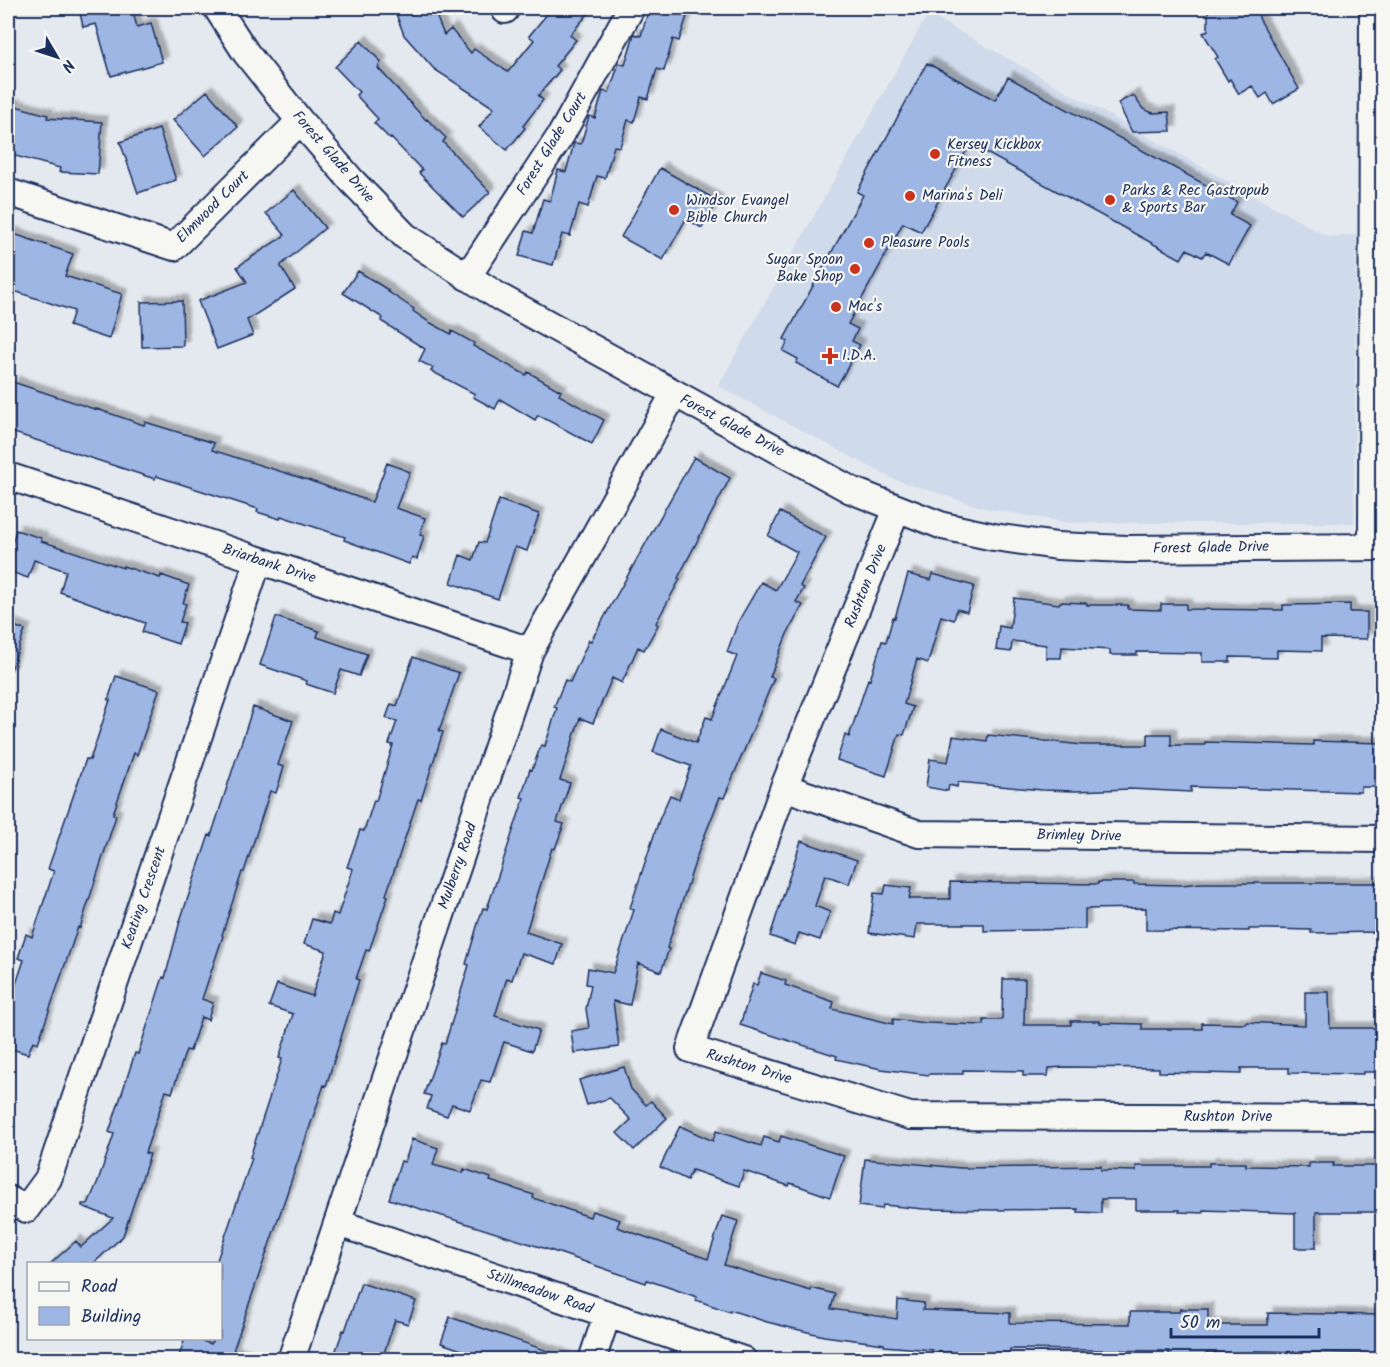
<svg xmlns="http://www.w3.org/2000/svg" width="1390" height="1367" viewBox="0 0 1390 1367" font-family="Kalam,sans-serif">
	<style>
		.built { fill: #cfdaeb }
		.building { fill: #9eb6e3; stroke: #1b2f5e; stroke-width: 1.5; filter: url(#shadow) }
		.lines { fill: none; stroke-linecap: round; stroke-linejoin: round }
		.minor-casing { stroke: #1b2f5e; stroke-width: 30 }
		.minor { stroke: #f6f6f2; stroke-width: 26 }
		.poi-dot { fill: #c8321e; stroke: #f6f6f2; stroke-width: 2 }
		.labels { text-anchor: middle; dominant-baseline: central; stroke-width: 4.5; stroke-linejoin: round; paint-order: stroke }
		.street-label { font-size: 15px; fill: #1b2f5e; stroke: #f6f6f2 }
		.poi-label { font-size: 15px; fill: #1b2f5e; stroke: #f6f6f2; text-anchor: start }
	</style>
	<defs>
		<filter id="shadow"><feDropShadow dx="5.5" dy="-5.5" stdDeviation="1.5" flood-color="#0004"/></filter>
	</defs>
	<rect width="100%" height="100%" fill="#e4e9ef"/>
	<filter id="ink" filterUnits="userSpaceOnUse"><feTurbulence type="fractalNoise" baseFrequency=".0167" numOctaves="2"/><feDisplacementMap in="SourceGraphic" scale="12" xChannelSelector="R" yChannelSelector="G"/><feConvolveMatrix kernelMatrix="1 2 1 2 8 2 1 2 1" color-interpolation-filters="sRGB"/></filter>
	<g filter="url(#ink)">
		<!-- built -->
		<path class="built" d="M 928,14 L 1328,237 L 1356,235 L 1354,523 L 1069,523 L 984,508 L 893,479 L 718,386 Z"/>
		<!-- building -->
		<path class="building" d="M 79,8 L 132,8 L 137,27 L 151,23 L 162,62 L 111,76 L 96,24 L 83,27 Z
			M 405,8 L 433,8 L 444,35 L 451,29 L 471,53 L 474,49 L 508,72 L 534,40 L 529,36 L 552,8 L 593,8 L 570,35 L 576,40 L 555,66 L 560,70 L 538,96 L 543,100 L 523,126 L 525,128 L 507,150 L 479,127 L 494,108 L 434,69 L 404,35 L 395,11 Z
			M 649,8 L 658,8 L 687,16 L 679,41 L 673,39 L 664,71 L 657,69 L 648,99 L 641,97 L 634,122 L 628,120 L 620,147 L 614,146 L 605,178 L 597,176 L 588,207 L 579,204 L 570,236 L 562,234 L 553,265 L 519,256 L 526,231 L 533,233 L 543,199 L 550,201 L 558,170 L 566,172 L 574,143 L 581,144 L 589,116 L 595,118 L 603,91 L 609,93 L 619,63 L 625,65 L 634,34 L 641,36 Z
			M 1208,8 L 1259,8 L 1259,18 L 1299,89 L 1273,104 L 1267,93 L 1260,98 L 1252,86 L 1239,94 L 1230,79 L 1228,81 L 1215,59 L 1218,57 L 1203,33 L 1208,30 Z
			M 361,41 L 381,62 L 378,68 L 426,120 L 427,119 L 446,138 L 443,142 L 490,192 L 463,217 L 419,173 L 422,170 L 391,138 L 390,139 L 374,123 L 378,119 L 356,95 L 359,92 L 335,67 Z
			M 927,63 L 995,100 L 1008,77 L 1237,202 L 1230,215 L 1250,226 L 1229,264 L 1206,252 L 1202,257 L 1187,249 L 1181,259 L 970,144 L 921,232 L 903,223 L 848,324 L 858,329 L 852,341 L 860,345 L 837,386 L 796,363 L 798,359 L 783,351 L 788,341 L 784,339 L 863,195 L 857,192 Z
			M 207,91 L 238,127 L 205,156 L 173,120 Z
			M 1133,95 L 1143,109 L 1153,113 L 1169,112 L 1171,131 L 1132,132 L 1118,103 Z
			M 8,104 L 48,115 L 47,118 L 102,122 L 98,174 L 59,172 L 60,168 L 8,154 Z
			M 159,129 L 176,180 L 138,193 L 120,142 Z
			M 660,168 L 718,201 L 702,228 L 686,219 L 663,260 L 621,237 Z
			M 294,190 L 325,228 L 281,265 L 281,267 L 295,289 L 247,320 L 253,335 L 217,349 L 198,301 L 247,282 L 237,267 L 285,235 L 266,213 Z
			M 8,232 L 73,254 L 65,276 L 122,294 L 109,339 L 69,326 L 74,311 L 8,289 Z
			M 358,271 L 388,290 L 387,291 L 414,309 L 413,311 L 429,322 L 451,334 L 452,331 L 474,343 L 473,346 L 526,375 L 528,372 L 561,391 L 559,395 L 604,420 L 592,444 L 538,415 L 535,420 L 500,399 L 495,409 L 473,397 L 475,394 L 431,371 L 433,368 L 419,361 L 425,349 L 381,321 L 383,318 L 343,293 Z
			M 182,301 L 183,346 L 142,347 L 141,302 Z
			M 13,382 L 97,410 L 97,409 L 144,425 L 145,422 L 214,443 L 212,450 L 308,480 L 372,502 L 387,463 L 410,472 L 396,508 L 425,518 L 420,535 L 424,536 L 417,559 L 412,557 L 409,564 L 344,540 L 345,537 L 281,516 L 280,519 L 257,512 L 258,509 L 156,476 L 155,479 L 8,431 L 8,398 Z
			M 694,457 L 730,478 L 678,578 L 680,579 L 656,623 L 658,625 L 644,650 L 638,647 L 622,683 L 612,678 L 593,723 L 580,718 L 560,780 L 570,783 L 557,822 L 564,824 L 555,849 L 552,848 L 526,932 L 562,944 L 556,964 L 521,953 L 512,980 L 507,978 L 495,1016 L 539,1030 L 532,1051 L 504,1042 L 490,1082 L 481,1080 L 470,1110 L 452,1104 L 447,1116 L 427,1109 L 431,1096 L 424,1094 L 442,1043 L 445,1044 L 469,965 L 466,964 L 478,923 L 483,908 L 487,909 L 524,798 L 521,797 L 530,769 L 532,770 L 541,745 L 545,746 L 557,708 L 554,707 L 565,680 L 570,682 L 589,640 L 591,641 Z
			M 499,500 L 539,514 L 527,551 L 515,547 L 498,599 L 451,583 L 460,555 L 473,560 L 479,542 L 485,543 Z
			M 780,512 L 826,537 L 800,586 L 804,588 L 796,602 L 803,605 L 787,634 L 770,677 L 774,678 L 759,715 L 724,798 L 720,797 L 699,850 L 667,948 L 669,949 L 661,972 L 638,963 L 630,1005 L 613,1001 L 619,1047 L 574,1053 L 571,1031 L 589,1028 L 586,1009 L 591,985 L 586,984 L 588,968 L 613,973 L 634,910 L 630,908 L 659,820 L 670,795 L 679,799 L 691,766 L 653,752 L 661,729 L 696,743 L 706,717 L 712,719 L 737,656 L 727,652 L 738,622 L 761,582 L 776,590 L 797,552 L 768,536 Z
			M 16,530 L 41,538 L 41,541 L 123,568 L 123,566 L 160,578 L 161,575 L 189,585 L 183,603 L 186,604 L 180,622 L 185,623 L 178,644 L 142,632 L 145,623 L 60,592 L 66,571 L 34,560 L 28,578 L 8,571 L 8,557 Z
			M 908,574 L 931,580 L 933,574 L 974,586 L 967,612 L 957,609 L 954,620 L 941,616 L 928,663 L 917,659 L 904,704 L 913,707 L 904,735 L 899,734 L 886,776 L 837,760 L 845,735 L 849,737 L 868,679 L 870,680 L 882,641 L 886,642 L 893,617 L 895,618 Z
			M 1014,598 L 1059,604 L 1060,602 L 1087,603 L 1087,605 L 1128,605 L 1128,609 L 1161,610 L 1161,604 L 1186,604 L 1186,609 L 1283,610 L 1283,605 L 1350,604 L 1350,612 L 1367,612 L 1367,639 L 1321,638 L 1321,651 L 1277,650 L 1277,658 L 1230,657 L 1230,662 L 1202,662 L 1202,653 L 1137,652 L 1137,655 L 1110,655 L 1110,650 L 1062,647 L 1061,658 L 1046,658 L 1046,645 L 1012,641 L 1011,652 L 996,650 L 999,626 L 1010,628 Z
			M 276,617 L 319,631 L 317,637 L 367,654 L 359,676 L 341,670 L 333,693 L 306,684 L 307,681 L 260,665 Z
			M 8,624 L 25,630 L 10,673 L 8,673 Z
			M 413,657 L 459,673 L 439,731 L 443,732 L 421,800 L 418,799 L 386,895 L 388,896 L 369,951 L 366,950 L 356,979 L 359,980 L 326,1086 L 324,1085 L 234,1348 L 233,1352 L 247,1356 L 247,1359 L 178,1359 L 185,1338 L 193,1338 L 211,1344 L 213,1338 L 220,1338 L 220,1263 L 216,1263 L 252,1158 L 250,1157 L 282,1059 L 279,1058 L 293,1014 L 269,1006 L 277,984 L 312,996 L 326,951 L 304,944 L 312,919 L 330,924 L 333,913 L 338,915 L 353,869 L 347,867 L 360,830 L 364,831 L 374,800 L 376,801 L 393,745 L 389,744 L 397,721 L 386,718 L 391,704 L 397,706 Z
			M 116,676 L 159,690 L 137,755 L 134,753 L 113,814 L 116,816 L 80,928 L 78,927 L 38,1043 L 33,1041 L 28,1054 L 8,1048 L 12,1034 L 8,1033 L 8,1008 L 24,960 L 18,958 L 26,934 L 32,937 L 54,871 L 48,869 L 86,759 L 90,760 L 110,700 L 108,700 Z
			M 253,707 L 293,721 L 278,765 L 284,767 L 276,793 L 270,791 L 244,872 L 242,872 L 222,935 L 223,936 L 202,999 L 213,1003 L 208,1020 L 201,1017 L 190,1051 L 186,1050 L 172,1093 L 166,1091 L 145,1153 L 150,1154 L 123,1236 L 95,1262 L 96,1263 L 51,1263 L 76,1241 L 81,1247 L 113,1218 L 82,1206 L 82,1204 L 88,1204 L 98,1181 L 114,1134 L 109,1132 L 121,1096 L 135,1053 L 138,1054 L 163,977 L 165,978 L 180,921 L 209,835 L 211,836 Z
			M 1148,734 L 1171,734 L 1171,745 L 1205,745 L 1205,742 L 1313,745 L 1313,741 L 1383,743 L 1383,787 L 1361,787 L 1361,792 L 1191,787 L 1191,792 L 1130,789 L 1075,791 L 1042,790 L 958,782 L 957,787 L 949,785 L 948,791 L 926,787 L 930,759 L 948,762 L 953,736 L 987,741 L 988,735 L 1083,745 L 1148,745 Z
			M 801,841 L 857,860 L 849,884 L 825,875 L 815,906 L 830,912 L 820,940 L 799,933 L 795,945 L 770,936 Z
			M 950,882 L 1098,884 L 1098,882 L 1134,882 L 1134,884 L 1181,885 L 1201,883 L 1383,883 L 1383,932 L 1311,933 L 1311,930 L 1269,929 L 1249,929 L 1249,931 L 1146,930 L 1146,908 L 1085,909 L 1085,929 L 984,931 L 984,924 L 917,924 L 915,939 L 869,933 L 874,893 L 884,894 L 886,885 L 911,888 L 909,899 L 950,899 Z
			M 761,973 L 786,981 L 785,985 L 834,1002 L 832,1009 L 893,1024 L 893,1019 L 926,1023 L 984,1025 L 984,1020 L 1002,1020 L 1003,979 L 1025,979 L 1024,1025 L 1071,1025 L 1071,1021 L 1100,1021 L 1100,1023 L 1142,1024 L 1142,1029 L 1202,1029 L 1202,1023 L 1246,1024 L 1246,1022 L 1305,1025 L 1305,992 L 1329,992 L 1330,1028 L 1383,1028 L 1383,1072 L 1363,1072 L 1363,1074 L 1289,1073 L 1289,1068 L 1241,1068 L 1241,1074 L 1201,1073 L 1159,1072 L 1159,1068 L 1065,1067 L 1049,1068 L 1048,1076 L 1023,1076 L 1023,1071 L 963,1070 L 963,1074 L 929,1074 L 929,1075 L 881,1069 L 836,1059 L 837,1056 L 740,1025 L 753,984 L 757,985 Z
			M 624,1067 L 631,1089 L 646,1105 L 651,1101 L 667,1118 L 634,1150 L 617,1133 L 631,1120 L 610,1098 L 587,1105 L 579,1080 Z
			M 680,1126 L 713,1141 L 716,1131 L 761,1146 L 764,1137 L 779,1142 L 781,1136 L 844,1156 L 830,1197 L 790,1183 L 789,1186 L 744,1171 L 739,1186 L 692,1170 L 687,1180 L 660,1167 Z
			M 412,1139 L 438,1148 L 433,1165 L 463,1173 L 464,1169 L 491,1178 L 490,1181 L 534,1195 L 533,1198 L 590,1217 L 592,1211 L 620,1220 L 617,1227 L 708,1259 L 722,1216 L 738,1221 L 724,1265 L 811,1291 L 811,1288 L 835,1294 L 831,1309 L 897,1319 L 898,1300 L 924,1303 L 923,1310 L 1010,1313 L 1010,1323 L 1130,1324 L 1130,1312 L 1179,1312 L 1180,1309 L 1208,1309 L 1208,1325 L 1268,1325 L 1268,1313 L 1383,1315 L 1383,1354 L 1254,1351 L 1254,1353 L 1207,1353 L 1207,1357 L 1169,1357 L 1169,1351 L 1010,1349 L 1009,1354 L 977,1353 L 932,1352 L 932,1350 L 884,1346 L 884,1344 L 824,1336 L 767,1322 L 730,1310 L 730,1312 L 696,1300 L 697,1297 L 647,1280 L 646,1283 L 562,1254 L 389,1199 L 401,1161 L 405,1162 Z
			M 865,1159 L 961,1168 L 1101,1166 L 1101,1170 L 1136,1171 L 1136,1166 L 1209,1166 L 1209,1163 L 1246,1163 L 1246,1166 L 1309,1167 L 1309,1163 L 1334,1163 L 1333,1166 L 1377,1166 L 1377,1212 L 1316,1212 L 1316,1248 L 1295,1248 L 1295,1213 L 1203,1210 L 1203,1213 L 1179,1212 L 1180,1210 L 1136,1210 L 1136,1199 L 1101,1199 L 1101,1213 L 1078,1212 L 1078,1209 L 992,1210 L 924,1209 L 883,1205 L 882,1209 L 859,1206 Z
			M 361,1283 L 416,1301 L 408,1324 L 395,1320 L 382,1359 L 333,1359 L 343,1330 L 345,1331 Z
			M 450,1317 L 565,1357 L 565,1359 L 488,1359 L 441,1343 Z"/>
		<g class="lines">
			<defs>
				<path id="minor" d="M 217,8 L 246,53 L 300,121 L 352,181 L 405,236 L 501,298 L 851,490 L 943,526 L 994,537 L 1057,546 L 1127,549 L 1382,547
					M 505,10 L 506,8
					M 8,192 L 174,247 L 300,121
					M 467,277 L 561,135 L 631,8
					M 8,476 L 530,651
					M 897,509 L 784,787 L 690,1049 L 910,1116 L 1382,1118
					M 1372,547 L 1373,8
					M 784,787 L 919,834 L 1382,839
					M 8,1199 L 26,1209 L 48,1179 L 258,561
					M 338,1223 L 743,1360
					M 291,1360 L 530,651 L 674,394
					M 592,1360 L 607,1315"/>
			</defs>
			<!-- minor casing -->
			<use href="#minor" class="minor-casing"/>
			<!-- minor -->
			<use href="#minor" class="minor"/>
		</g>
	</g>
	<!-- markers -->
	<g class="poi-dot">
		<circle cx="935" cy="154" r="6"/>
		<circle cx="910" cy="196" r="6"/>
		<circle cx="1110" cy="200" r="6"/>
		<circle cx="674" cy="210" r="6"/>
		<circle cx="869" cy="243" r="6"/>
		<circle cx="855" cy="269" r="6"/>
		<circle cx="836" cy="307" r="6"/>
		<path d="M827 347h6v6h6v6h-6v6h-6v-6h-6v-6h6z"/>
	</g>
	<g class="labels">
		<!-- street labels -->
		<g class="street-label">
			<text transform="translate(552 144) rotate(-58)">Forest Glade Court</text>
			<text transform="translate(333 157) rotate(49)">Forest Glade Drive</text>
			<text transform="translate(213 207) rotate(-45)">Elmwood Court</text>
			<text transform="translate(732 426) rotate(28)">Forest Glade Drive</text>
			<text transform="translate(1211 548) rotate(-1)">Forest Glade Drive</text>
			<text transform="translate(269 564) rotate(18)">Briarbank Drive</text>
			<text transform="translate(866 586) rotate(-68)">Rushton Drive</text>
			<text transform="translate(1079 836) rotate(1)">Brimley Drive</text>
			<text transform="translate(458 866) rotate(-71)">Mulberry Road</text>
			<text transform="translate(144 898) rotate(-71)">Keating Crescent</text>
			<text transform="translate(749 1067) rotate(17)">Rushton Drive</text>
			<text x="1228" y="1117">Rushton Drive</text>
			<text transform="translate(540 1292) rotate(19)">Stillmeadow Road</text>
		</g>
		<!-- poi labels -->
		<g class="poi-label">
			<text x="947" y="145">Kersey Kickbox<tspan x="947" dy="17">Fitness</tspan></text>
			<text x="1122" y="191">Parks &amp; Rec Gastropub<tspan x="1122" dy="17">&amp; Sports Bar</tspan></text>
			<text x="922" y="196">Marina's Deli</text>
			<text x="686" y="201">Windsor Evangel<tspan x="686" dy="17">Bible Church</tspan></text>
			<text x="881" y="243">Pleasure Pools</text>
			<text x="843" y="260" text-anchor="end">Sugar Spoon<tspan x="843" dy="17">Bake Shop</tspan></text>
			<text x="848" y="307">Mac's</text>
			<text x="842" y="356">I.D.A.</text>
		</g>
	</g>
	<!-- margin -->
	<rect width="1390" height="1367" fill="none" stroke="#f6f6f2" stroke-width="30"/>
	<rect x="15" y="15" width="1360" height="1337" fill="none" stroke="#1b2f5e" stroke-width="2" filter="url(#ink)"/>
	<!-- legend -->
	<rect x="27" y="1262" width="195" height="78" fill="#f6f6f2" stroke="#9ea6b7" stroke-width="1.5"/>
	<rect x="39" y="1282" width="30" height="9" fill="#f6f6f2" stroke="#9ea6b7" stroke-width="1.5"/>
	<text x="81" y="1292" font-size="18" fill="#1b2f5e">Road</text>
	<rect x="39" y="1307" width="30" height="18" fill="#9eb6e3" stroke="#9ea6b7" stroke-width="1.5"/>
	<text x="81" y="1322" font-size="18" fill="#1b2f5e">Building</text>
	<!-- north arrow -->
	<g transform="translate(57 57) rotate(129)" stroke="#f6f6f2" stroke-width="4.5" paint-order="stroke">
	<path d="M0-4.5L10 22L0 15L-10 22Z" fill="#1b2f5e"/>
	<text y="-9" font-size="16" font-weight="bold" text-anchor="middle" fill="#1b2f5e">N</text>
	</g>
	<!-- scale -->
	<path d="M1171 1328v9h148v-9" fill="none" stroke="#1b2f5e" stroke-width="3"/>
	<text x="1180" y="1328" font-size="18" fill="#1b2f5e" stroke="#f6f6f2" stroke-width="4.5" paint-order="stroke">50 m</text>
</svg>
